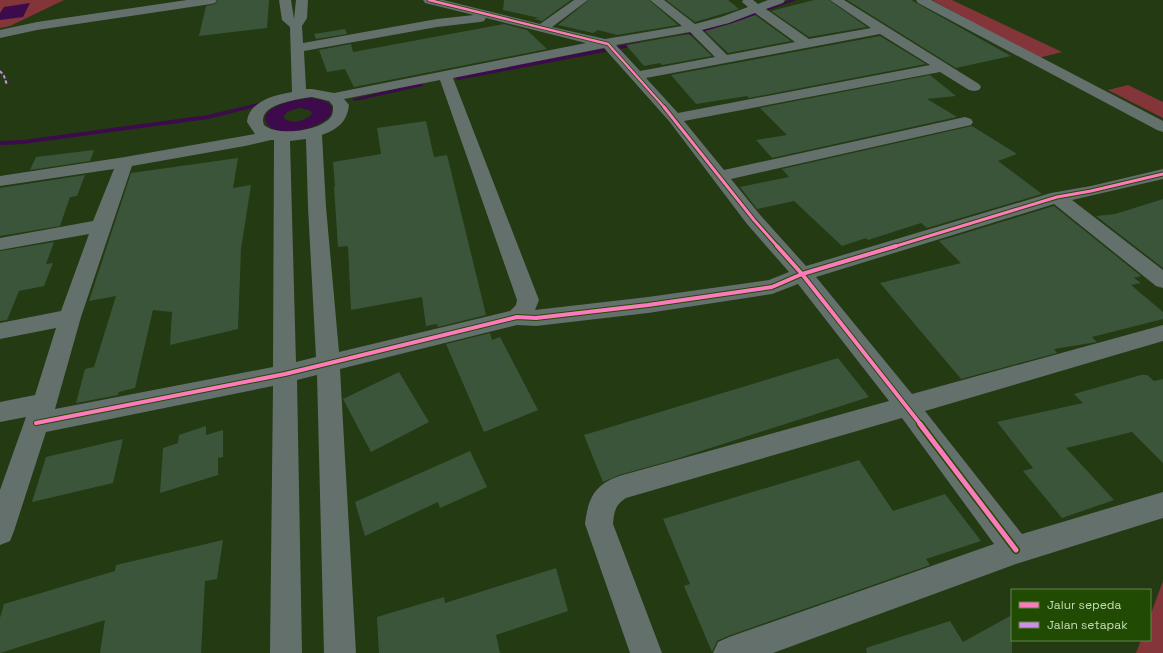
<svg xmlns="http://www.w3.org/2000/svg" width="1163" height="653" viewBox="0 0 1163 653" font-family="'Space Grotesk',sans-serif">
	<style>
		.green { fill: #84353a }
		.water { fill: #3d0a4c; fill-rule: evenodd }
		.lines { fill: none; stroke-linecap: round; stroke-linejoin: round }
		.stream { fill: #3d0a4c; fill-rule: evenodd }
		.building { fill: #3b553a }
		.minor { fill: #64706b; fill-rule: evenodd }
		.quiet { stroke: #ce8fe9; stroke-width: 2; stroke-dasharray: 3.5 2; stroke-linecap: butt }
		.cycleway-far3-casing { stroke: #214a02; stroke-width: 4 }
		.cycleway-far2-casing { stroke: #214a02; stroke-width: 5 }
		.cycleway-far1-casing { stroke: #214a02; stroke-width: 6 }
		.cycleway-casing { stroke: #214a02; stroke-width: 8 }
		.cycleway-far3 { stroke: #fd7abc; stroke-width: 2.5 }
		.cycleway-far2 { stroke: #fd7abc; stroke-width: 3 }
		.cycleway-far1 { stroke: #fd7abc; stroke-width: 4 }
		.cycleway { stroke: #fd7abc; stroke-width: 5 }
	</style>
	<rect width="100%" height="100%" fill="#233a12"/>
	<!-- green -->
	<path class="green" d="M 0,0 L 64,0 L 10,26 L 0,28 Z
		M 932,0 L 952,0 L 1062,52 L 1038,58 Z
		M 1128,85 L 1163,102 L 1163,118 L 1108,90 Z
		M 1163,581 L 1163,653 L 1136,653 L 1141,640 L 1150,640 L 1150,616 Z"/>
	<!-- water -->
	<path class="water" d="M 30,3 L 23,17 L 0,20 L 0,13 L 4,7 Z
		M 311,98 C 319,99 337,102 331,114 C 323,129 277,139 267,124 C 255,106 302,98 311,98 ZM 299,108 L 310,110 L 312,114 C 305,121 292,125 284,118 L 284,116 L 287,112 Z"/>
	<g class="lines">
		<!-- stream -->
		<path class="stream" d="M 790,0 L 796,0 L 739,21 L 679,39 L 676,37 L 735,19 Z
			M 639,42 L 642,44 L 641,45 L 458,80 L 455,78 L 458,76 Z
			M 421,83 L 423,84 L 423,86 L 355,101 L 352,99 Z
			M 262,102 L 265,104 L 264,105 L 208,119 L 23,144 L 0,145 L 0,141 L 23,140 L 208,115 Z"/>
	</g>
	<!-- building -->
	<path class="building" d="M 218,0 L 269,0 L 267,28 L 199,36 L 206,6 L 215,4 Z
		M 504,0 L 571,0 L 542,21 L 534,19 L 539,18 L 503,10 Z
		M 589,0 L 649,0 L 678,25 L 617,35 L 598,30 L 593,33 L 558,25 Z
		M 666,0 L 728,0 L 739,9 L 695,22 Z
		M 814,0 L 829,0 L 867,27 L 809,37 L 771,11 Z
		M 847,0 L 911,0 L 1011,56 L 956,68 Z
		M 755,15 L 791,41 L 728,53 L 705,31 L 730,24 Z
		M 504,24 L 527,30 L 547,49 L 354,87 L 345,69 L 327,72 L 319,50 L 351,44 L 353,52 Z
		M 345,29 L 347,34 L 316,39 L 314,34 Z
		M 689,34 L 712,56 L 662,65 L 660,63 L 644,66 L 626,45 Z
		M 880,36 L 926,64 L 749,98 L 747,96 L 696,104 L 671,75 Z
		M 930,75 L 956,96 L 927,99 L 957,117 L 772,158 L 756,140 L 787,135 L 760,108 Z
		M 426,121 L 434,157 L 447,155 L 486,315 L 438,327 L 437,324 L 426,326 L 422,297 L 351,310 L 348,246 L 338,247 L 334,187 L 335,187 L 333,162 L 381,154 L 377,128 Z
		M 972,126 L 1017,154 L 998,161 L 1042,194 L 927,228 L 921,223 L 868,240 L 866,238 L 842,246 L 794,201 L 757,209 L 740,187 L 789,177 L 782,169 Z
		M 94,150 L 90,161 L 30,170 L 36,157 Z
		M 238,158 L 233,188 L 251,185 L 241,249 L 238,329 L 170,345 L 172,312 L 153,310 L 135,388 L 119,392 L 118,395 L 76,403 L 85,369 L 94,367 L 116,296 L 89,301 L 131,173 Z
		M 85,175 L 77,196 L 70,197 L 60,226 L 0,236 L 0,188 Z
		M 1163,199 L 1163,268 L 1096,216 L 1115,214 Z
		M 1054,206 L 1141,276 L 1134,278 L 1141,283 L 1131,285 L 1163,312 L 1163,319 L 1092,337 L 1097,342 L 1054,349 L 1057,353 L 961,379 L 880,283 L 961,263 L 939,241 Z
		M 54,242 L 46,264 L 53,263 L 44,286 L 19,291 L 7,320 L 0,321 L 0,251 Z
		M 490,333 L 492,340 L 500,337 L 538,410 L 484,432 L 446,344 Z
		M 838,358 L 869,397 L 673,460 L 619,475 L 603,482 L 584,435 Z
		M 399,372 L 429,422 L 371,452 L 343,399 Z
		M 1141,375 L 1147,375 L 1154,381 L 1163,379 L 1163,463 L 1132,432 L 1066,448 L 1114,500 L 1062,518 L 1023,471 L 1033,468 L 997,422 L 1083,403 L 1074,394 Z
		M 206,426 L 206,435 L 223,430 L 223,457 L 218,458 L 218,475 L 160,493 L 163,448 L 178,443 L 179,435 Z
		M 123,439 L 113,483 L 32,502 L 46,457 Z
		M 470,451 L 487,487 L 440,508 L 438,502 L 365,536 L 355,502 Z
		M 859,460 L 893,511 L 945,494 L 981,541 L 926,559 L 930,565 L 728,636 L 717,641 L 712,652 L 684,586 L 690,584 L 663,519 Z
		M 223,540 L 217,579 L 205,581 L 201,653 L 100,653 L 105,620 L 0,653 L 0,618 L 4,604 L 115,571 L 116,565 Z
		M 556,568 L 568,611 L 496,635 L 500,653 L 379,653 L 377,617 L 444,597 L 445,603 Z
		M 1012,615 L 1012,653 L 867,653 L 866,648 L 950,621 L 963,642 Z"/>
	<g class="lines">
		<!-- minor -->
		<path class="minor" d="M 187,0 L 217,0 L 215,3 L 211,4 L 37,30 L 0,38 L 0,30 L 37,22 Z
			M 279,0 L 291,0 L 294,19 L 296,0 L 308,0 L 307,18 L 302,26 L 303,43 L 437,19 L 474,15 L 425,3 L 423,0 L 443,0 L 540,24 L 574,0 L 588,0 L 552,27 L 605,39 L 682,26 L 650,0 L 664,0 L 695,24 L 721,17 L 748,7 L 742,2 L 743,0 L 753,0 L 758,4 L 768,0 L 785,0 L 783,3 L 766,9 L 809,39 L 871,28 L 830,0 L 844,0 L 979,84 L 981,87 L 979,90 L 974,91 L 969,90 L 940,72 L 684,121 L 724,170 L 965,117 L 971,119 L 973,122 L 971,125 L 731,179 L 761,216 L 806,266 L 1051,193 L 1091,186 L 1163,169 L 1163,179 L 1072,200 L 1163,270 L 1163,288 L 1156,286 L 1054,204 L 816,277 L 912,394 L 1163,325 L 1163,341 L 925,411 L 1022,534 L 1163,492 L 1163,518 L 1016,564 L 773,653 L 713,653 L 718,642 L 729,637 L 994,544 L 902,418 L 626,498 C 615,505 614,512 613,524 L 662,653 L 630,653 L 585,524 C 588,499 594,485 619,476 L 889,401 L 798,284 L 772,294 L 648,313 L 536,326 L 517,325 L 340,369 L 356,653 L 324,653 L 317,375 L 297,380 L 302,653 L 270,653 L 273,386 L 46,432 L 14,531 L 10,541 L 0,545 L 0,490 L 26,417 L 0,422 L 0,402 L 35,395 L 56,328 L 0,339 L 0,323 L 61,311 L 89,234 L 0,250 L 0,238 L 93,221 L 114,169 L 0,186 L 0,176 L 125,157 L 255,134 L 247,122 C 249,101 275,95 292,92 L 290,27 L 282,20 ZM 755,13 L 795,42 L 727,55 L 702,30 L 729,23 ZM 486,18 L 586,43 L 334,93 L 312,89 L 306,89 L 304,51 L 437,27 L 480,22 L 484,21 ZM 690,32 L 715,57 L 640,71 L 616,45 ZM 880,34 L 930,65 L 678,113 L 646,78 ZM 604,48 L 669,121 L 747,224 L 789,272 L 769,280 L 648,297 L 535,310 L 539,300 L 453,78 ZM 440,80 L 517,300 L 516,305 L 510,311 L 339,352 L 326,207 L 322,135 C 338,129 347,122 349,105 L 344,99 ZM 312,97 L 329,101 L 333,106 C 333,108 333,112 332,115 C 324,131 277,137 264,125 C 256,104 299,99 312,97 ZM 306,139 L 308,207 L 316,357 L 296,362 L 290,141 ZM 271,140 L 274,140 L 273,367 L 55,409 L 81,317 L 132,166 L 245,146 Z
			M 916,0 L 931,0 L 1163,121 L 1163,132 L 1157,130 L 918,3 Z"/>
		<!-- quiet -->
		<path class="quiet" d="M 0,71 L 4,76 L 7,85"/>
		<defs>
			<path id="cycleway-far3" d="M 429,0 L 608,44 L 665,108"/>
			<path id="cycleway-far2" d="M 664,107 L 754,220 L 778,247
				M 893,247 L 1057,197 L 1091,191 L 1163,174"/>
			<path id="cycleway-far1" d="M 777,246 L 802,274 L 921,425
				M 36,423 L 285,374 L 517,317 L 536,318 L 648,305 L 772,287 L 802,274 L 896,246"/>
			<path id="cycleway" d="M 920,424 L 1016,550"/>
		</defs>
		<!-- cycleway-far3 casing -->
		<use href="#cycleway-far3" class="cycleway-far3-casing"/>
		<!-- cycleway-far2 casing -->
		<use href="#cycleway-far2" class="cycleway-far2-casing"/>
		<!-- cycleway-far1 casing -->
		<use href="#cycleway-far1" class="cycleway-far1-casing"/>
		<!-- cycleway casing -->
		<use href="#cycleway" class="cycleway-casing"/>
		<!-- cycleway-far3 -->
		<use href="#cycleway-far3" class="cycleway-far3"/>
		<!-- cycleway-far2 -->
		<use href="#cycleway-far2" class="cycleway-far2"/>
		<!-- cycleway-far1 -->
		<use href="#cycleway-far1" class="cycleway-far1"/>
		<!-- cycleway -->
		<use href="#cycleway" class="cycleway"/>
	</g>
	<!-- legend -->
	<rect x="1011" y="589" width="140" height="52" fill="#214a02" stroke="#63854c"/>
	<rect x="1019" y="602" width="20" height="6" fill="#fd7abc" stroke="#63854c"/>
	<text x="1047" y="609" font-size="12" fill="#c6ddbb">Jalur sepeda</text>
	<rect x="1019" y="622" width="20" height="6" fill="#ce8fe9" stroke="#63854c"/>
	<text x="1047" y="629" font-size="12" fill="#c6ddbb">Jalan setapak</text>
</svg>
